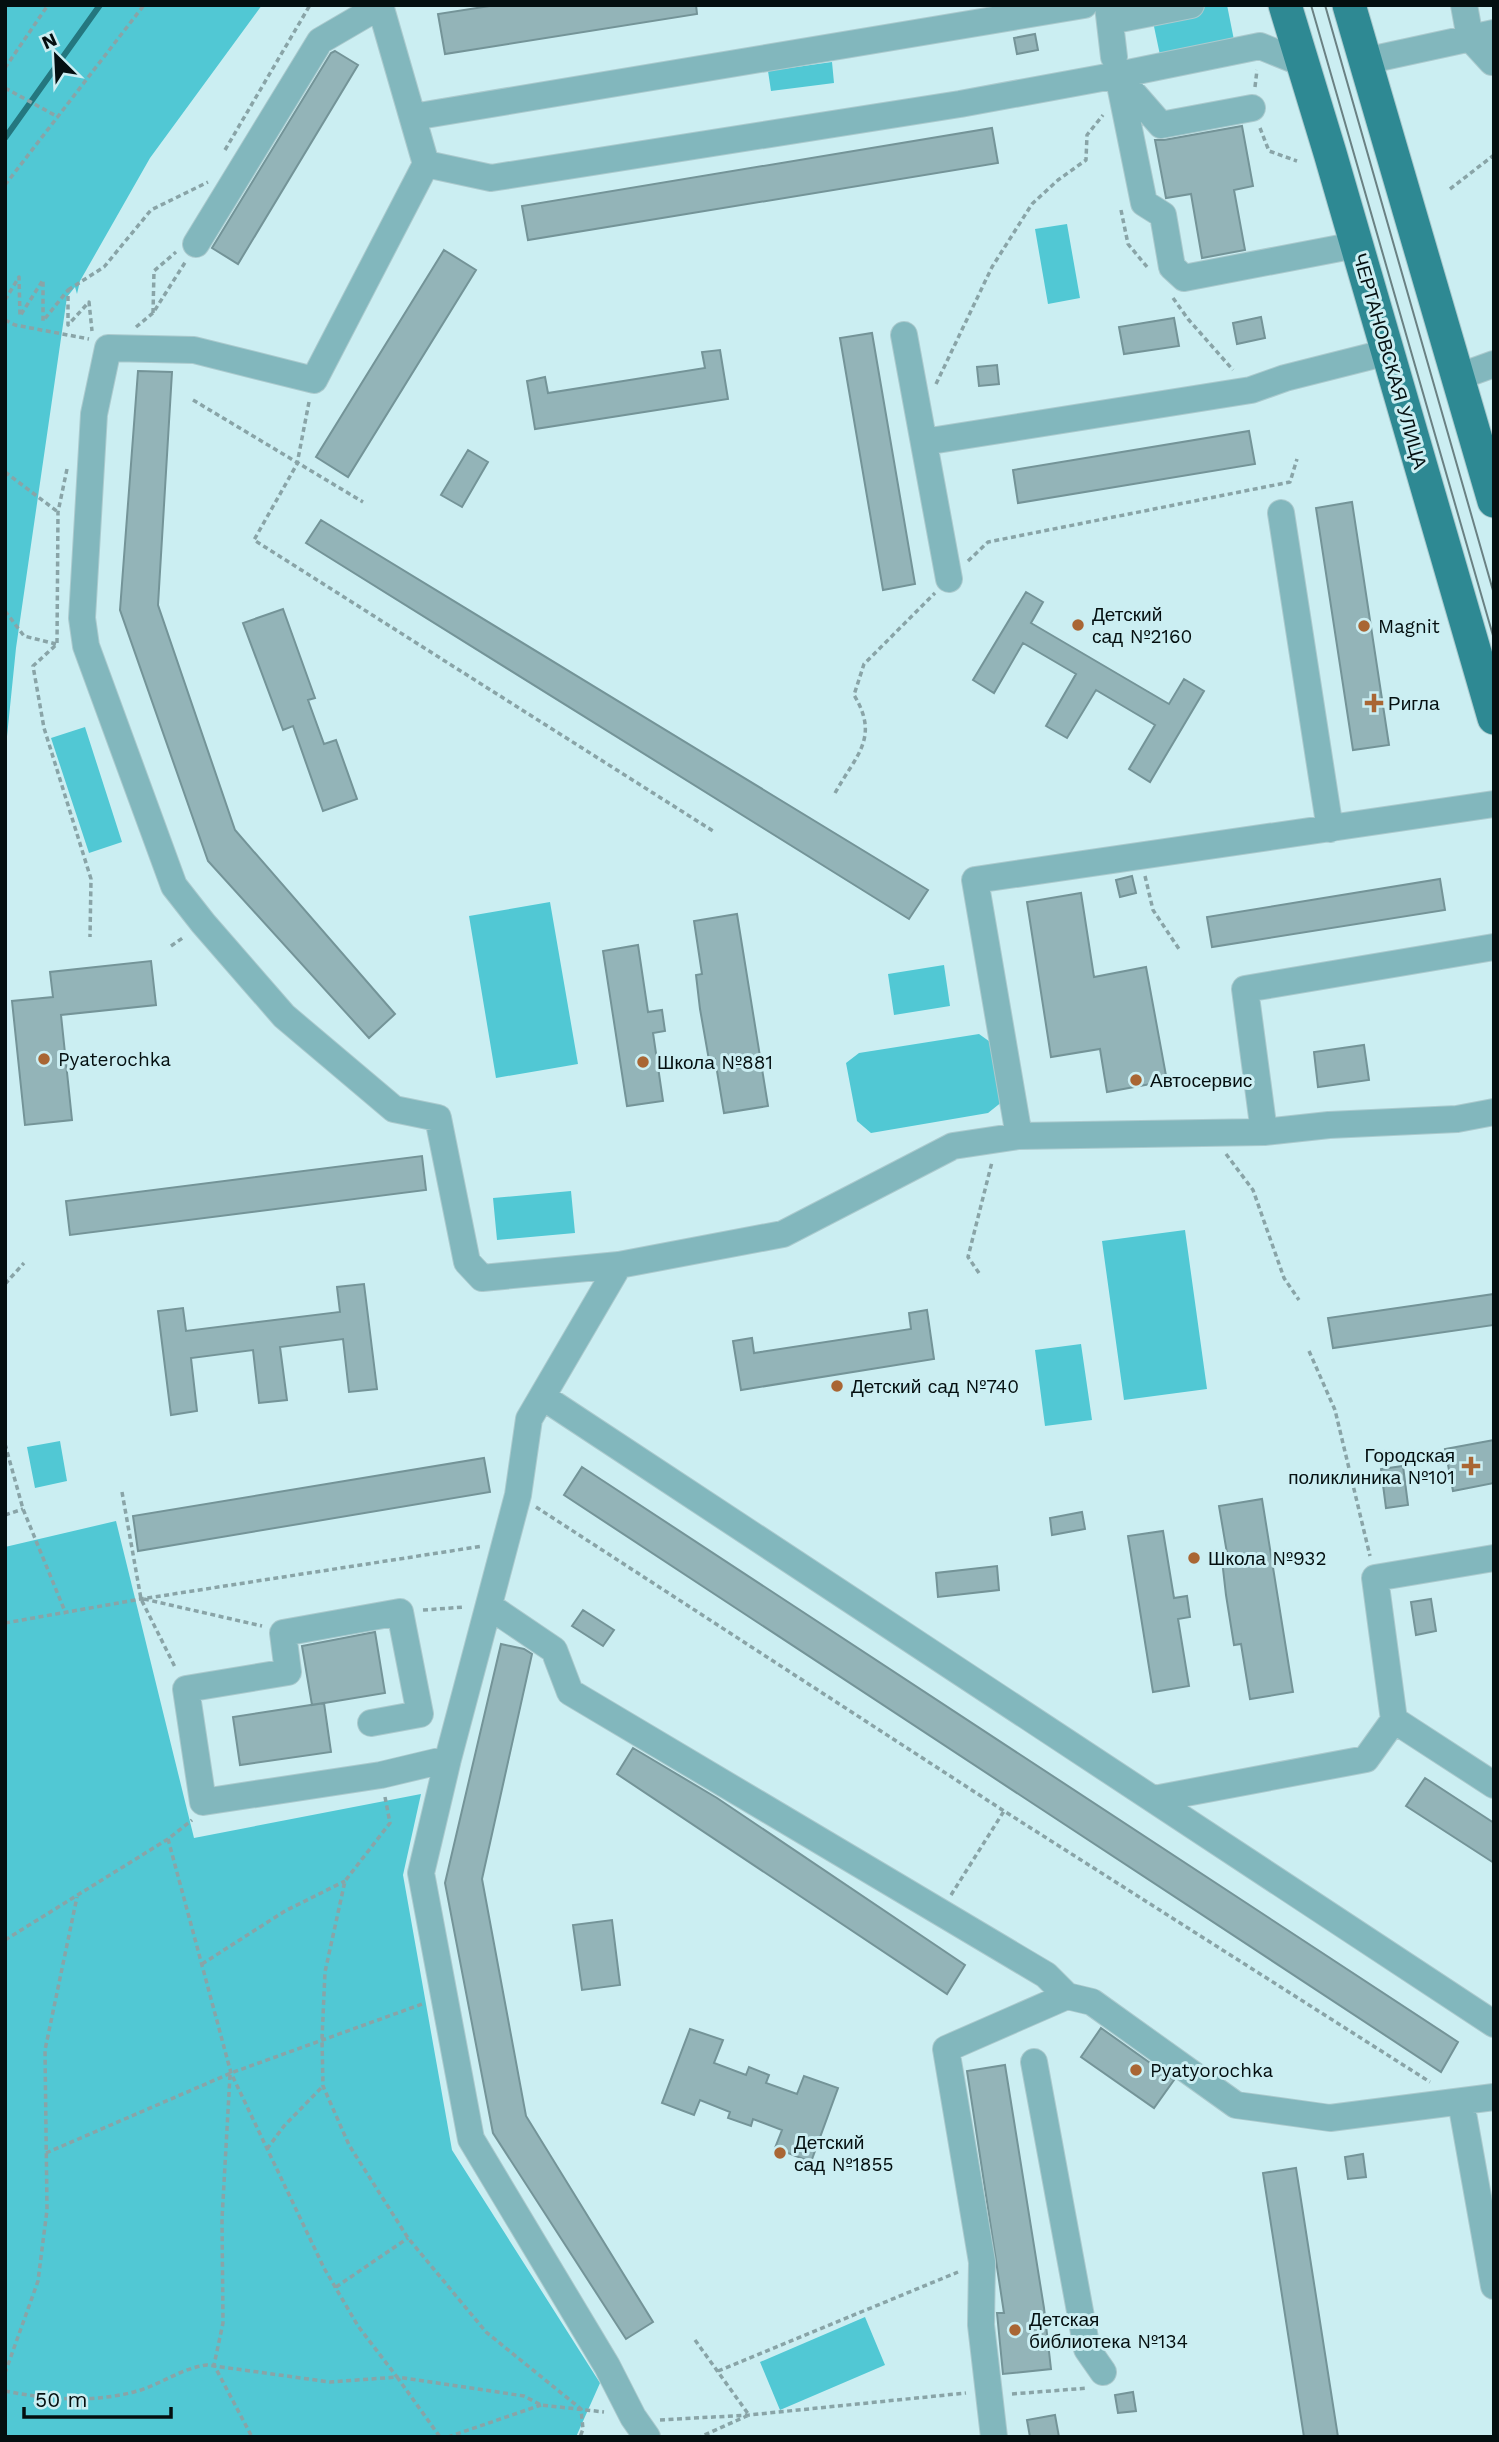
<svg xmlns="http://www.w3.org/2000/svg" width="1499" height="2442" viewBox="0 0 1499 2442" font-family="'Work Sans',sans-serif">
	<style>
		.green { fill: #51c8d4 }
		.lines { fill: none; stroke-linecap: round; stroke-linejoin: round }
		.stream { stroke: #24777f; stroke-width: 6 }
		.building { fill: #93b4b8; stroke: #749498; stroke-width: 2 }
		.minor-casing { stroke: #abcace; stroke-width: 28 }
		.major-casing { stroke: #abcace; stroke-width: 35 }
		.path { stroke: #89a4a7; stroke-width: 3.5; stroke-dasharray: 5 3.5; stroke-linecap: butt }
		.minor { stroke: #82b7bd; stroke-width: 26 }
		.major { stroke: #2e8993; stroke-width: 33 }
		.tram { stroke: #6a8183; stroke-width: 2 }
		.poi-dot { fill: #a96634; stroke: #cbeef2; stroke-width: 2.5 }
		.labels { text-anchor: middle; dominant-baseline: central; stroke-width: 6; stroke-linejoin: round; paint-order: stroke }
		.street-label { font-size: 19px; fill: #040f10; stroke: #cbeef2 }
		.poi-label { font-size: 19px; fill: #040f10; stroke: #cbeef2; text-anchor: start }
	</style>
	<rect width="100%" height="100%" fill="#cbeef2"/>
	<!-- green -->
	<path class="green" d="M 5,5 L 262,5 L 150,158 L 80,281 L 77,294 L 75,287 L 67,297 L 16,648 L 5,756 Z
		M 1211,5 L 1227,5 L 1234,40 L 1160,55 L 1152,17 Z
		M 832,62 L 834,83 L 771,91 L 768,71 Z
		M 1067,224 L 1080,298 L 1048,304 L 1035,229 Z
		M 85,727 L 122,842 L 89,853 L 51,738 Z
		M 550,902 L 578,1064 L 496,1078 L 469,916 Z
		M 944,965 L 950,1006 L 894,1015 L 888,974 Z
		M 979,1034 L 993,1044 L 1003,1101 L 988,1113 L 871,1133 L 857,1121 L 846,1063 L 859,1053 Z
		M 571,1191 L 575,1233 L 497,1240 L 493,1198 Z
		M 1185,1230 L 1207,1389 L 1124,1400 L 1102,1241 Z
		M 1081,1344 L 1092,1420 L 1045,1426 L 1035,1350 Z
		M 60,1441 L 67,1481 L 35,1488 L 27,1447 Z
		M 116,1521 L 194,1838 L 421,1794 L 403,1875 L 452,2150 L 600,2383 L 576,2437 L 5,2437 L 5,1547 Z
		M 865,2317 L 885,2365 L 780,2410 L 760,2362 Z"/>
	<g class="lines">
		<!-- stream -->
		<path class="stream" d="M 5,138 L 100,5"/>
	</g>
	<!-- building -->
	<path class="building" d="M 496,5 L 696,5 L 697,14 L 445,54 L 438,14 Z
		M 1035,34 L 1038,50 L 1017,54 L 1014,38 Z
		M 335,51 L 358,65 L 238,264 L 212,248 L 331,53 Z
		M 1242,126 L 1253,186 L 1234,190 L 1245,250 L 1202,258 L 1191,194 L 1166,198 L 1155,140 L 1164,140 Z
		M 992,128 L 998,163 L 528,240 L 522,206 Z
		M 444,250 L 476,270 L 348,477 L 316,457 Z
		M 1261,317 L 1265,338 L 1237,344 L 1233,323 Z
		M 1174,318 L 1179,346 L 1124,354 L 1119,327 Z
		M 872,333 L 915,584 L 883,590 L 840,338 Z
		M 720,350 L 728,399 L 535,429 L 527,381 L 545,377 L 548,393 L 705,368 L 702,352 Z
		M 997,365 L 999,384 L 979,386 L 977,367 Z
		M 138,371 L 172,372 L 158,605 L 235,830 L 395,1014 L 369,1038 L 208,861 L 120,610 Z
		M 1249,431 L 1255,464 L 1018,503 L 1013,470 Z
		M 468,450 L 488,462 L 462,507 L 441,495 Z
		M 1352,502 L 1389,745 L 1353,750 L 1316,508 Z
		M 321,520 L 928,890 L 909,919 L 306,543 Z
		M 1026,592 L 1043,602 L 1031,623 L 1169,704 L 1184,679 L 1204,691 L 1150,782 L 1129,769 L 1155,725 L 1096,690 L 1067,738 L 1046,726 L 1076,674 L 1023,643 L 994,693 L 973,680 Z
		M 283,609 L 315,698 L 308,700 L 324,744 L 336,740 L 357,799 L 323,811 L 293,726 L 283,730 L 243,623 Z
		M 1132,876 L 1136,893 L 1120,897 L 1116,880 Z
		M 1440,879 L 1445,910 L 1212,947 L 1207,917 Z
		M 1081,893 L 1094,977 L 1146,967 L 1167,1081 L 1107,1092 L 1100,1049 L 1051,1057 L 1027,902 Z
		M 737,914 L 768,1106 L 724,1113 L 715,1059 L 709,1060 L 700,1009 L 696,975 L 702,974 L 694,921 Z
		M 638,945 L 648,1012 L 662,1010 L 665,1031 L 653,1033 L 663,1101 L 627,1106 L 603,951 Z
		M 151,961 L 156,1005 L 61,1015 L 72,1120 L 25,1125 L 12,1001 L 53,997 L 50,972 Z
		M 1364,1045 L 1369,1080 L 1318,1087 L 1314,1052 Z
		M 422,1156 L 426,1190 L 70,1235 L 66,1201 Z
		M 364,1284 L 377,1389 L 349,1392 L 343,1339 L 280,1347 L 287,1400 L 259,1403 L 253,1350 L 191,1358 L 197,1411 L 171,1415 L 158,1311 L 183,1308 L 186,1331 L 340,1312 L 337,1287 Z
		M 1494,1294 L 1494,1325 L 1333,1348 L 1328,1318 Z
		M 927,1310 L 934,1359 L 741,1390 L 733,1341 L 752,1338 L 754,1353 L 911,1329 L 909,1313 Z
		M 1494,1440 L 1494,1483 L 1453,1491 L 1445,1449 Z
		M 484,1458 L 490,1492 L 138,1551 L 133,1516 Z
		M 1403,1466 L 1408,1505 L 1386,1508 L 1381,1469 Z
		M 582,1467 L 1458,2042 L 1441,2072 L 564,1495 Z
		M 1262,1499 L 1293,1692 L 1250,1699 L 1241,1644 L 1234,1645 L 1226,1595 L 1222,1560 L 1228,1559 L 1219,1506 Z
		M 1082,1512 L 1085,1529 L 1052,1535 L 1050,1518 Z
		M 1163,1531 L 1174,1598 L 1187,1596 L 1190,1617 L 1178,1619 L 1189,1686 L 1153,1692 L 1128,1536 Z
		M 997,1566 L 999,1590 L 938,1597 L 936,1573 Z
		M 1431,1599 L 1436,1631 L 1416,1635 L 1411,1602 Z
		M 583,1610 L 614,1630 L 603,1646 L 572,1626 Z
		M 375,1632 L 385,1693 L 312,1705 L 302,1646 Z
		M 501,1644 L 524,1649 L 532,1654 L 482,1879 L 526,2116 L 653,2322 L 626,2339 L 493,2133 L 445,1883 Z
		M 324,1703 L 331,1752 L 240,1765 L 233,1717 Z
		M 633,1748 L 717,1798 L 965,1965 L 947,1994 L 617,1774 Z
		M 1425,1778 L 1494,1823 L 1494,1863 L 1406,1806 Z
		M 612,1920 L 620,1985 L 582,1990 L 573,1925 Z
		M 1101,2028 L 1174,2080 L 1154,2108 L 1081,2057 Z
		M 690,2029 L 723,2040 L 714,2063 L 746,2075 L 749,2067 L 769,2075 L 766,2083 L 797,2094 L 804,2076 L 838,2088 L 811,2162 L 775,2148 L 782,2130 L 753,2119 L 751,2126 L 728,2118 L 730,2112 L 700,2100 L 694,2115 L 662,2103 Z
		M 1005,2065 L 1044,2308 L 1051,2369 L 1003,2374 L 997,2313 L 1004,2313 L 967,2071 Z
		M 1363,2154 L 1366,2177 L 1348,2179 L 1345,2157 Z
		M 1296,2168 L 1338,2437 L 1304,2437 L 1263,2173 Z
		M 1133,2392 L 1136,2411 L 1118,2413 L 1115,2395 Z
		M 1055,2415 L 1059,2437 L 1030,2437 L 1027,2420 Z"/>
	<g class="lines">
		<defs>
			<path id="minor" d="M 380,5 L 426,164 L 314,380 L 194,350 L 108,348 L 94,414 L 82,618 L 86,646 L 174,886 L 203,923 L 284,1016 L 394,1109 L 438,1118 L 467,1262 L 482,1278 L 619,1265 L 783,1234 L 953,1146 L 1019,1136 L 1264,1132 L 1329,1125 L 1457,1119 L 1494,1112
				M 1464,5 L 1470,38 L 1492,62 L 1494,62
				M 1108,6 L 1114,57
				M 1110,21 L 1191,5
				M 1365,61 L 1494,33
				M 1118,75 L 1144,203 L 1163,215 L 1172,267 L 1184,278 L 1356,245
				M 1119,77 L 1161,125 L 1252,108
				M 413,117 L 1084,5
				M 426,164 L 491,178 L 960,104 L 1118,75 L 1260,46 L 1302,63
				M 196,244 L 320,41 L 380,6
				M 904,335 L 949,579
				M 1458,377 L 1494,364
				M 924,442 L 1251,390 L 1285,378 L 1388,352
				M 1281,513 L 1330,829
				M 1264,1132 L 1245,989 L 1494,947
				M 1019,1136 L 975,880 L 1494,804
				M 619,1265 L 529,1419 L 518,1495 L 448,1759 L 421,1873 L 471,2139 L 607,2366 L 633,2417 L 647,2437
				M 543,1397 L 1494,2024
				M 489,1606 L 554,1650 L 570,1692 L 1046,1975 L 1067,1996 L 1092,2002 L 1236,2105 L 1330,2118 L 1494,2097
				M 1394,1720 L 1494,1785
				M 371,1723 L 420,1714 L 400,1612 L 283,1633 L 288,1672 L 186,1689 L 203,1802 L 381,1775 L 448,1759
				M 1154,1799 L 1366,1759 L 1394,1720 L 1375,1578 L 1494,1558
				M 1034,2062 L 1087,2349 L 1103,2372
				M 1461,2102 L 1494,2286
				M 994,2437 L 981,2325 L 982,2262 L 946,2049 L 1067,1996"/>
			<path id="major" d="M 1285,5 L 1330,153 L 1494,718
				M 1349,5 L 1494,501"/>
		</defs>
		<!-- minor casing -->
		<use href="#minor" class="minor-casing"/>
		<!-- major casing -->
		<use href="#major" class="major-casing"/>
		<!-- path -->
		<path class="path" d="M 5,68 L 48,5
			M 1255,87 L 1257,70
			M 5,88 L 58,117
			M 1260,128 L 1269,151 L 1297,161
			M 225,150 L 310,5
			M 5,185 L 144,5
			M 1450,189 L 1494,155
			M 1121,210 L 1128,244 L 1148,268
			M 68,290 L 104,267 L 151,210 L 208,182
			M 1173,298 L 1188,319 L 1233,370
			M 5,300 L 19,277 L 20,316 L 43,280 L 43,321 L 68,290 L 68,325 L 89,302 L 92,331
			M 153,313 L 154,271 L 176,252
			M 5,320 L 15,325 L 89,339
			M 136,327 L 153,313 L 186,261
			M 936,384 L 992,267 L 1032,204 L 1058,180 L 1086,160 L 1087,135 L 1103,115
			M 193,400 L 363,502
			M 309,402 L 297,464 L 254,540 L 713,831
			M 67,469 L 58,512 L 57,644 L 33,666 L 44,728 L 91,879 L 90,937
			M 5,472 L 58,512
			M 968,561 L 988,542 L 1290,482 L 1297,459
			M 5,611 L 24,636 L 56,644
			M 835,793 C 856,755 880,738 854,695 L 864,664 L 935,593
			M 1145,876 L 1153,910 L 1179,949
			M 171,946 L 184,937
			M 1226,1154 L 1253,1190 L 1284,1278 L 1299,1300
			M 979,1273 L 968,1257 L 992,1162
			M 5,1284 L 24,1263
			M 1309,1351 L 1335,1410 L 1370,1556
			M 5,1444 L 23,1509 L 66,1614
			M 122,1492 L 141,1599 L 176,1669
			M 536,1507 L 1004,1811 L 1430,2082
			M 5,1515 L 23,1509
			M 144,1599 L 262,1626
			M 423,1610 L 464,1607
			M 5,1623 L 141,1599 L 483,1546
			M 385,1797 L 390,1823 L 345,1881 L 325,1972 L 322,2039 L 323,2086 L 349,2145 L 408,2238 L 486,2332 L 581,2409 L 583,2429 L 580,2437
			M 168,1839 L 231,2073 L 324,2268 L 358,2326 L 397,2377 L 524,2396 L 541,2405 L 604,2412
			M 951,1895 L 1004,1811
			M 5,1940 L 168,1839 L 192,1820
			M 202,1964 L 285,1911 L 345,1881
			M 230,2075 L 222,2219 L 223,2323 L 214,2365 L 252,2437
			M 267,2149 L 284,2126 L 323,2086
			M 46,2153 L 231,2073 L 425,2003
			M 336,2287 L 408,2238
			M 695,2340 L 749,2415 L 700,2437
			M 718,2371 L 958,2272
			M 5,2373 L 38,2281 L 47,2210 L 45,2050 L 77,1897
			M 5,2391 C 50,2400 97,2403 141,2390 C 164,2382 183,2368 207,2365 L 330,2382 L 397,2377 L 440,2437
			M 1012,2394 L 1088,2388
			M 660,2420 L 749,2415 L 966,2393
			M 448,2437 L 541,2405"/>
		<!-- minor -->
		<use href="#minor" class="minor"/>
		<!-- major -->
		<use href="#major" class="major"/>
		<!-- tram -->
		<path class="tram" d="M 1311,5 L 1494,639
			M 1325,5 L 1494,594"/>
	</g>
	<!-- markers -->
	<g class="poi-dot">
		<circle cx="1078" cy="625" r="7"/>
		<circle cx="1364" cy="626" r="7"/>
		<path d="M1370.5 692.5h7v7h7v7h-7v7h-7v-7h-7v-7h7z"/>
		<circle cx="44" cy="1059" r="7"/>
		<circle cx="643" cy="1062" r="7"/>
		<circle cx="1136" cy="1080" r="7"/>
		<circle cx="837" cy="1386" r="7"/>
		<path d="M1467.5 1455.5h7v7h7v7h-7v7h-7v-7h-7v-7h7z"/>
		<circle cx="1194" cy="1558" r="7"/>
		<circle cx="1136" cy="2070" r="7"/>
		<circle cx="780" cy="2153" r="7"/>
		<circle cx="1015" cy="2330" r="7"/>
	</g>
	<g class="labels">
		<!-- street labels -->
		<g class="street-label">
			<text transform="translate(1390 361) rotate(74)">ЧЕРТАНОВСКАЯ УЛИЦА</text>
		</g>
		<!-- poi labels -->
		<g class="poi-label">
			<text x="1092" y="614">Детский<tspan x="1092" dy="22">сад №2160</tspan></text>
			<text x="1378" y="626">Magnit</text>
			<text x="1388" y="703">Ригла</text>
			<text x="58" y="1059">Pyaterochka</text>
			<text x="657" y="1062">Школа №881</text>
			<text x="1150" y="1080">Автосервис</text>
			<text x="851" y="1386">Детский сад №740</text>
			<text x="1455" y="1455" text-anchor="end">Городская<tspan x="1455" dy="22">поликлиника №101</tspan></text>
			<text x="1208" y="1558">Школа №932</text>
			<text x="1150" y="2070">Pyatyorochka</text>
			<text x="794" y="2142">Детский<tspan x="794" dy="22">сад №1855</tspan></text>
			<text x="1029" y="2319">Детская<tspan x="1029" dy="22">библиотека №134</tspan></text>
		</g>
	</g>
	<!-- border -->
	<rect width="1499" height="2442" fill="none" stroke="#040f10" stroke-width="14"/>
	<!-- north arrow -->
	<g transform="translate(56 56) rotate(336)" stroke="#cbeef2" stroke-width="5" paint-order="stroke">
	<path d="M0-5L12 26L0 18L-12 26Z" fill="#040f10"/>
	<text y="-10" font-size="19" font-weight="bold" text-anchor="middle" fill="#040f10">N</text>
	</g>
	<!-- scale -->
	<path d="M24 2407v10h147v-10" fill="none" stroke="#040f10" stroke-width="3.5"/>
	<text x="35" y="2407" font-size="21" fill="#040f10" stroke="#cbeef2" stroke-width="5" paint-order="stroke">50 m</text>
</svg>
